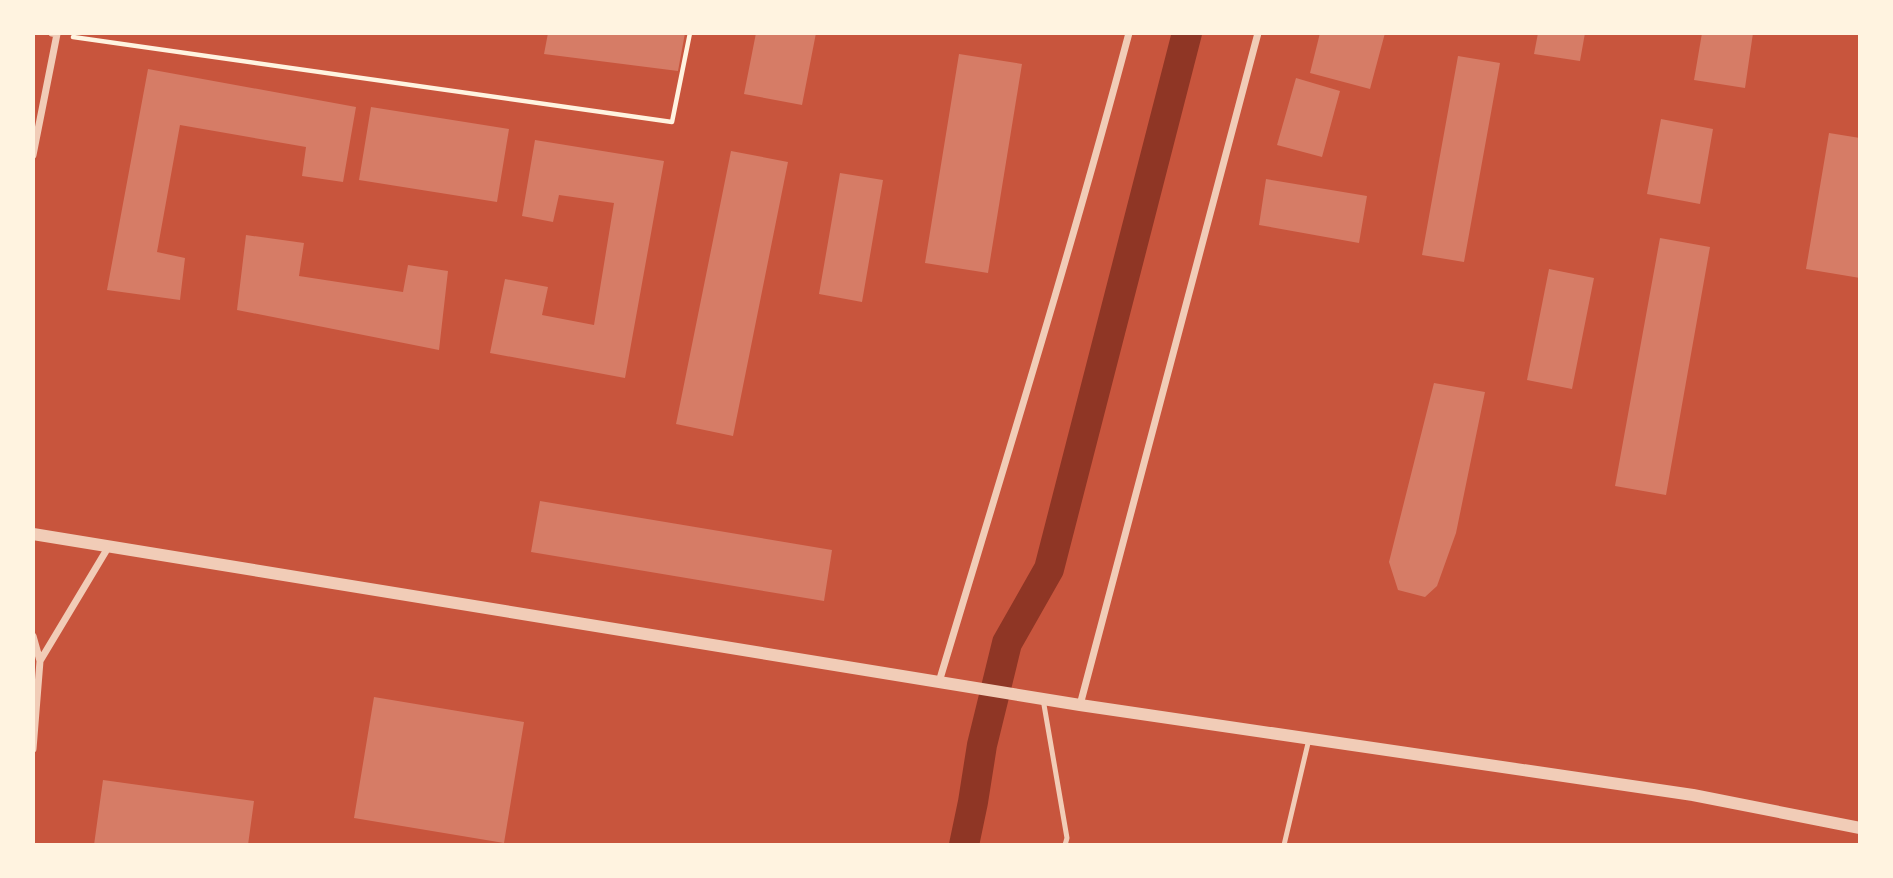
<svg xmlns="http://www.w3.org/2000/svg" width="1893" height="878" viewBox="0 0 1893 878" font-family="'Exo 2',sans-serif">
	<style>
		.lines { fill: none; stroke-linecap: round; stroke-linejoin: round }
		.canal { stroke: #8f3625; stroke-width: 30 }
		.building { fill: #d67c66 }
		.path { stroke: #fff3e0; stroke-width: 4.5 }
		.service { stroke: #f1ccb7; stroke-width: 5 }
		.minor { stroke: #f1ccb7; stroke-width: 7 }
		.tertiary { stroke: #f1ccb7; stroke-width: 12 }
	</style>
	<rect width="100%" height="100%" fill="#c8553d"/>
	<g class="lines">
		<!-- canal -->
		<path class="canal" d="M 964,845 L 973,802 L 982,745 L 1007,643 L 1049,569 L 1187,33"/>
	</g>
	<!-- building -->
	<path class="building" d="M 548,33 L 685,33 L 678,71 L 544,54 Z
		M 756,33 L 816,33 L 802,105 L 744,94 Z
		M 1320,33 L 1385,33 L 1370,89 L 1310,73 Z
		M 1538,33 L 1585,33 L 1580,61 L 1534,54 Z
		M 1702,33 L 1753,33 L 1745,88 L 1694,80 Z
		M 959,54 L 1022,64 L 988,273 L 925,263 Z
		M 1458,56 L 1500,63 L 1464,262 L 1422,255 Z
		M 148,69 L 356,107 L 343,182 L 302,176 L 306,147 L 180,125 L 157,252 L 185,258 L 180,300 L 107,290 Z
		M 1296,78 L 1340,91 L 1322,157 L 1277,145 Z
		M 371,107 L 509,129 L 497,202 L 359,180 Z
		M 1661,119 L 1713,129 L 1700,204 L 1647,194 Z
		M 1829,133 L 1860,138 L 1860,278 L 1806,269 Z
		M 535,140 L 664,161 L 625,378 L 490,353 L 505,279 L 548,287 L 542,315 L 594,325 L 614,203 L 559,195 L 553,222 L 522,216 Z
		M 731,151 L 788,162 L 733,436 L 676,424 Z
		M 840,173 L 883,180 L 862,302 L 819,294 Z
		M 1266,179 L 1367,196 L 1359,243 L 1259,225 Z
		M 246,235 L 304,243 L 299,276 L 403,292 L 408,265 L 448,271 L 439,350 L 237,310 Z
		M 1660,238 L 1710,247 L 1666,495 L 1615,486 Z
		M 1549,269 L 1594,278 L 1572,389 L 1527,380 Z
		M 1434,383 L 1485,392 L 1456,533 L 1437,586 L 1425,597 L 1398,590 L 1389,562 Z
		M 540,501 L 832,550 L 824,601 L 531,552 Z
		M 374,697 L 524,722 L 504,843 L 354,818 Z
		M 103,780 L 254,801 L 248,845 L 94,845 Z"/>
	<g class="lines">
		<!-- path -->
		<path class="path" d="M 73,37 L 672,122 L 690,33"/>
		<!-- service -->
		<path class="service" d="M 1043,699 L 1067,838 L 1065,845
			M 1284,845 L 1309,739"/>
		<!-- minor -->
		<path class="minor" d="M 33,155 L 57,34 L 52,33
			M 33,636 L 40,661
			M 939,682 C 1004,466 1071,251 1129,33
			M 1080,705 L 1258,33
			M 33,749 L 40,661 L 109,546"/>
		<!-- tertiary -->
		<path class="tertiary" d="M 33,534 L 1080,705 L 1693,795 L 1860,828"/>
	</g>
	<!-- border -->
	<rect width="1893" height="878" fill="none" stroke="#fff3e0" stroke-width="70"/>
</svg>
